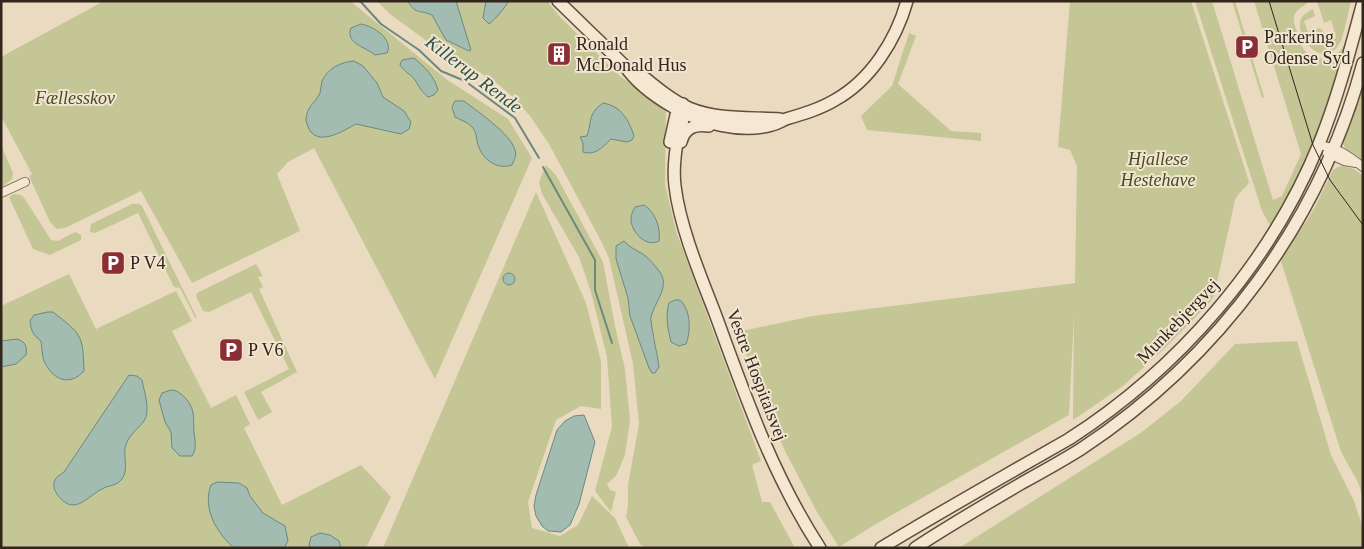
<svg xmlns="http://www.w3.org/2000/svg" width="1364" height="549" viewBox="0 0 1364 549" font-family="'Times New Roman',serif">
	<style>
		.green { fill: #c4c696 }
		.water { fill: #a3bcb2; stroke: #6b897f }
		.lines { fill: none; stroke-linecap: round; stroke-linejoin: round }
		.stream { stroke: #6b897f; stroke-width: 2 }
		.street-casing { stroke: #816b5a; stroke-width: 10 }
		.secondary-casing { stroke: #634d3d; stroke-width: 14 }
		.street { stroke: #f5e8d3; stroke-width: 8 }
		.secondary { stroke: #f5e8d3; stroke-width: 11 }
		.tram { stroke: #32251d; stroke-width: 1 }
		.labels { text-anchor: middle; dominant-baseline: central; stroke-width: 4; stroke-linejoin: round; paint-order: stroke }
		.poi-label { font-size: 18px; fill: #32251d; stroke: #f2e5cf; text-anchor: start }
		.park-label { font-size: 18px; font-style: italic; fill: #464d25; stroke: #f2e5cf }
		.street-label { font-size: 18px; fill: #32251d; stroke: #f2e5cf }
		.water-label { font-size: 19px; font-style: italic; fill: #2d504b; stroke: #f2e5cf }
	</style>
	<rect width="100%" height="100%" fill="#e9dac0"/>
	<!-- green -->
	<path class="green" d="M 104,1 L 350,1 L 446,79 L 508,119 L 532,158 L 435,379 L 314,148 L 288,162 L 277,174 L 300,231 L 192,283 L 141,191 L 65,228 L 57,229 L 50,222 L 29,176 L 32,174 L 1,116 L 1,57 Z
		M 377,1 L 547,1 L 560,17 L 620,76 L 666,110 L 665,184 L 676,231 L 761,461 L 752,465 L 762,502 L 770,502 L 795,548 L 644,548 L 640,544 L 626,517 L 628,506 L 628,485 L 639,424 L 633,364 L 609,258 L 601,241 L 549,144 L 530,116 L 513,97 L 498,84 L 481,73 L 451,59 L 390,14 Z
		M 1070,1 L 1191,1 L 1249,182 C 1247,187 1238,193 1235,200 L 1214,296 L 1210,302 L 1168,345 L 1123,386 L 1073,420 L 1074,315 L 1069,415 L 876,524 L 839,547 L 817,512 L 784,449 L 737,332 L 813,316 L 1075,283 L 1077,166 L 1070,150 L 1058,147 Z
		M 1195,1 L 1212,1 L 1273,200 L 1282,196 L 1301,154 L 1254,1 L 1309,1 C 1305,6 1297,9 1295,14 C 1292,19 1295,25 1296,29 C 1299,37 1300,45 1305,51 C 1318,65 1339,58 1346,42 L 1347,42 L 1326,112 L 1312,148 L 1271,227 L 1262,211 Z
		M 1232,1 L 1235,1 L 1264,97 L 1262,98 Z
		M 1317,1 L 1351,1 C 1348,12 1344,39 1338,46 C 1320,70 1294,34 1301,19 C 1303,14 1309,12 1313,9 L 1315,16 L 1304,21 L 1308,32 L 1320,28 L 1331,40 L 1336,38 L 1331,20 L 1324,23 Z
		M 909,33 L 916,36 L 898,84 L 951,131 L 981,133 L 981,141 L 867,130 L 861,116 L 892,86 Z
		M 1363,79 L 1363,161 C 1350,153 1342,152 1343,136 Z
		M 1,145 L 13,173 L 12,179 L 3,186 L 1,183 Z
		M 546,165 L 556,175 L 603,262 L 615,326 L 625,369 L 630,420 L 625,455 L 616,476 L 607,484 L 610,490 L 616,492 L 611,512 L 595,491 L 612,427 L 607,357 L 591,292 L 579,257 L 542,194 L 539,182 Z
		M 1343,166 L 1354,169 L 1363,176 L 1363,498 L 1358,482 L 1341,452 L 1280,258 L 1297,230 L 1306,222 L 1315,207 L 1333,170 L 1338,167 Z
		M 536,192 L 586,303 L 601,361 L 601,409 L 581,406 L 556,420 L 528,502 L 532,528 L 560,536 L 578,525 L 592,496 L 615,518 L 629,548 L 383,548 Z
		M 14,194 L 21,195 L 25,199 L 51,240 L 58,241 L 75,232 L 81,235 L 81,240 L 50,255 L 33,249 L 9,197 Z
		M 132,204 L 139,204 L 142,206 L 196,316 L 196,319 L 180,288 L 174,287 L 138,213 L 95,233 L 90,232 L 91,224 Z
		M 256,264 L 263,276 L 258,277 L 263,287 L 259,289 L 297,372 L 261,392 L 272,412 L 258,420 L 244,392 L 289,369 L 251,292 L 209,312 L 203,311 L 196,296 L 197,293 Z
		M 69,274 L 96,329 L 176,291 L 192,321 L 172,331 L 211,408 L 236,395 L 250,424 L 244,428 L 282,505 L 361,465 L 391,497 L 366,548 L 1,548 L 1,306 Z
		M 1297,341 L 1331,455 L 1354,501 L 1363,528 L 1363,548 L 959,548 L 1142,432 L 1181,401 L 1235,344 Z"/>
	<!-- water -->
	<path class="water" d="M 407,1 L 456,1 L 471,50 L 469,51 L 446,40 L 432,15 C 418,9 418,16 407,1 Z
		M 486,1 L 509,1 C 505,7 495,20 489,24 L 483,18 Z
		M 361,24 C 373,26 394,39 387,53 L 375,55 C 366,47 345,44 351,28 Z
		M 414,58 C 425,67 434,76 438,90 L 434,95 L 428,97 C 420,90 420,88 415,80 C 411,74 404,72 400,65 L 402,60 Z
		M 354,61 L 363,66 L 377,83 L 383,97 L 404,111 L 411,122 L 409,129 L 401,134 L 356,124 C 343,131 317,148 308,127 C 308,126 306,122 306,120 C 306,107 316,102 320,93 C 321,89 321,85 322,81 C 328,68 341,62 354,61 Z
		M 455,101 L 464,101 C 478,112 510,133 515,150 C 517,155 514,160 512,165 C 497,170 483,160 478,145 C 476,139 477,132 472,127 C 468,122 460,120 455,117 L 452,107 Z
		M 603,103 C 621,106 629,120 634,136 L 632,140 L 627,142 L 611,139 C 603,147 595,156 583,152 L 583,143 L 580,137 L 587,136 C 592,121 588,113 603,103 Z
		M 644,205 C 655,212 661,227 659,241 C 646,248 631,232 631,219 C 631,214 633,211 635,207 Z
		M 624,241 C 629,247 636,250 643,254 C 648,258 655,265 659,271 C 671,286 655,301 651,317 C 650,323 658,357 659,367 L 655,373 L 652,373 L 649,368 L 630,316 L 628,298 L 616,259 L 616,246 Z
		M503 279a6 6 0 1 1 12 0a6 6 0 1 1-12 0Z
		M 675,300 L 680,300 C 691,310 691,331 686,344 L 679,346 L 671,342 C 668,329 665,317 669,303 Z
		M 48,312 L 53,312 C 81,334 83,334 84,371 C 69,387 53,380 44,361 C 42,356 42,348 41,341 C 33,335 31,331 30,321 L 34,315 Z
		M 17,339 C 26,342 27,346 26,355 L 16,364 L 1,367 L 1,341 Z
		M 129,375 L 137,376 L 142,380 C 144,391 151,411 144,421 C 139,428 131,433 127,442 C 121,453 130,468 122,479 C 117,486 109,485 102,489 C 93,493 82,506 72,505 C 62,504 50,489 55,480 C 56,477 61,474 64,472 Z
		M 171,390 C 175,390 177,391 181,394 C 196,407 193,415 194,433 C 195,441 197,448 192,456 L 180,456 L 172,448 L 171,432 L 165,422 L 159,400 L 162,393 Z
		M 584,415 L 595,442 L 579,504 L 570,525 L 561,532 L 548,531 L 542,526 L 536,516 L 534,506 L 536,495 L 557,430 L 565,421 L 574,416 Z
		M 217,482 L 239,483 L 247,488 L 250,496 L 263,513 L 285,526 L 288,541 L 284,548 L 234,548 C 217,533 202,509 211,485 Z
		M 320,533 L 330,535 L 339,541 L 341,548 L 311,548 L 309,545 L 311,537 Z"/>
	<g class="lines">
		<!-- stream -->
		<path class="stream" d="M 360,1 L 381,24 L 419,50 L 441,71 L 465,81 L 515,118 L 539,158
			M 543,167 L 595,260 L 595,290 L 612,343"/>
		<defs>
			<path id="street" d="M 1318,145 C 1339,148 1347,155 1363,167
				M 1327,153 L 1344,161 L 1356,163
				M 1,193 L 25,182"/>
			<path id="secondary" d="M 558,1 L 625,66 C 637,84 654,96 673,107 C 701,123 740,134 772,125 C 777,124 781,121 786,119 C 803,114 820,109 835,100 C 871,80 896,40 907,1
				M 633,68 C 650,82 669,99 689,108 C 718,120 750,117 780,119
				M 683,104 C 686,118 681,124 678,137 C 675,153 673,170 675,186 C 680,228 701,277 716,316 C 745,396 773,476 820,548
				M 670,142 L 676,115 L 682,105
				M 681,142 C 685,127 695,124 709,126
				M 881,548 C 922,523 964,499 1006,475 C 1027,463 1048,451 1069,439 C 1178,369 1270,264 1319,144 C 1338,97 1350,50 1363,2
				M 915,548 C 950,525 986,504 1022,483 C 1042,472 1062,461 1081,449 C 1219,358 1320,222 1363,63"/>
		</defs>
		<!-- street casing -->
		<use href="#street" class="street-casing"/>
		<!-- secondary casing -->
		<use href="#secondary" class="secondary-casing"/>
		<!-- street -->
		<use href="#street" class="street"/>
		<!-- secondary -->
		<use href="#secondary" class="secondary"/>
		<!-- tram -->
		<path class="tram" d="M 1269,1 L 1313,145 L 1330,180 L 1363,225"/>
	</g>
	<!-- icons -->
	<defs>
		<symbol id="parking-square" viewBox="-11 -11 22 22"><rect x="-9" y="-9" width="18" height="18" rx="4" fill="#8b2f37" stroke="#f2e5cf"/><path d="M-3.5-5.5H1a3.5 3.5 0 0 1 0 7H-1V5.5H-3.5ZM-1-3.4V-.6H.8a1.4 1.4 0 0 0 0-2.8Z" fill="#fff"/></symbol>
		<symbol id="building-square" viewBox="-11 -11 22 22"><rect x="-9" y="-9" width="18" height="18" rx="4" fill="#8b2f37" stroke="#f2e5cf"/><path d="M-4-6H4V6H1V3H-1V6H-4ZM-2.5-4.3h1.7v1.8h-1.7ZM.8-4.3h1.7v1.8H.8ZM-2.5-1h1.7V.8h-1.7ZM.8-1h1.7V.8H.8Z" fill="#fff"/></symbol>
	</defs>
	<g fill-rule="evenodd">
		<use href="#parking-square" x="1233" y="33" width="28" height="28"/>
		<use href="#building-square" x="545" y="40" width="28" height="28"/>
		<use href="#parking-square" x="99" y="249" width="28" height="28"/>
		<use href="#parking-square" x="217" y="336" width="28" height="28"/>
	</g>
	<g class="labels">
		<!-- poi labels -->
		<g class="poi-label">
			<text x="1264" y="37">Parkering<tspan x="1264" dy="21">Odense Syd</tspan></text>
			<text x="576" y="44">Ronald<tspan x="576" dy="21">McDonald Hus</tspan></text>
			<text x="130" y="263">P V4</text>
			<text x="248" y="350">P V6</text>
		</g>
		<!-- park labels -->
		<g class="park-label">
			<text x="75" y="98">Fællesskov</text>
			<text x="1158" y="159">Hjallese<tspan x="1158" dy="21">Hestehave</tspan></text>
		</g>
		<!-- street labels -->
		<g class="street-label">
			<text transform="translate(1178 321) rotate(-46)">Munkebjergvej</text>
			<text transform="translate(757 375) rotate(69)">Vestre Hospitalsvej</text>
		</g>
		<!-- water labels -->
		<g class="water-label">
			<text transform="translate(474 74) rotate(37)">Killerup Rende</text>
		</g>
	</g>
	<!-- border -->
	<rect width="1364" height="549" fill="none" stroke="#32251d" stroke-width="5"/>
</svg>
